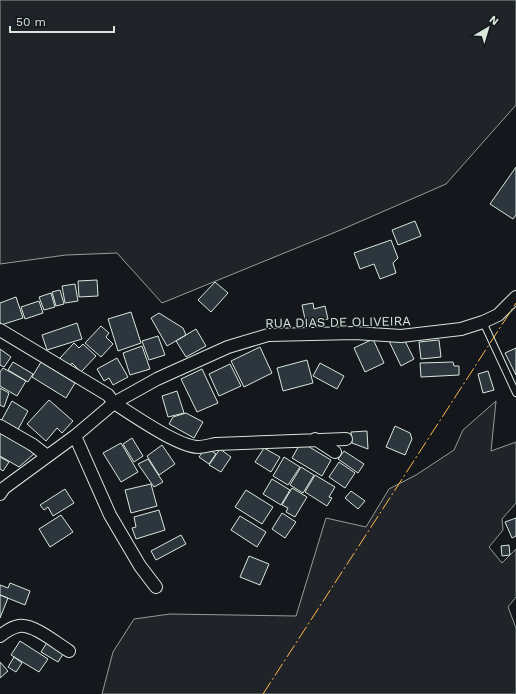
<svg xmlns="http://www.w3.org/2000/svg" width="516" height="694" viewBox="0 0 516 694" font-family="'Work Sans',sans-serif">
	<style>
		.green { fill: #202428; stroke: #939e99 }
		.building { fill: #2c363c; stroke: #d8e6dc }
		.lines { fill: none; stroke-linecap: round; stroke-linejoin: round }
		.service-casing { stroke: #d8e6dc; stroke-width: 8 }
		.minor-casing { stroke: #d8e6dc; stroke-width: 14 }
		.service { stroke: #14181c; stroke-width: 6 }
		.minor { stroke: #14181c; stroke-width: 12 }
		.power { stroke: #ffb74d; stroke-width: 1; stroke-dasharray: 14 3 2 3; stroke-linecap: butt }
		.labels { text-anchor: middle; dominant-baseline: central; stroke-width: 3; stroke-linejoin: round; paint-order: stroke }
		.street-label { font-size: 13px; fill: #d8e6dc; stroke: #14181c }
	</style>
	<rect width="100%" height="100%" fill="#14181c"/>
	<!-- green -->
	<path class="green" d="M 0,0 L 516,0 L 516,105 L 446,184 L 343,229 L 162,303 L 117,253 L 66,255 L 0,264 Z
		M 496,401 L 491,451 L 516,442 L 516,503 L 502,519 L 503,530 L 489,547 L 502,563 L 516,549 L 516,597 L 508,607 L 516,628 L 516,694 L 102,694 L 113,652 L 134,619 L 170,614 L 296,616 L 326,518 L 366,527 L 389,489 L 416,475 L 454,450 L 463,430 Z"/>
	<!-- building -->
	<path class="building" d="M 516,167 L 516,215 L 513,219 L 490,204 Z
		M 415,221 L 421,236 L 398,245 L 392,230 Z
		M 391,240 L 398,258 L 393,263 L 396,273 L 380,279 L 374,264 L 360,269 L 354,253 Z
		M 97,280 L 98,296 L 79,297 L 78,281 Z
		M 215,282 L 228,293 L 211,312 L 198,300 Z
		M 75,284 L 78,301 L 65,303 L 62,286 Z
		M 60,290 L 64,304 L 56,306 L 52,292 Z
		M 51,293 L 55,307 L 44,310 L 39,297 Z
		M 16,297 L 23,318 L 1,325 L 0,322 L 0,303 Z
		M 39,301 L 43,313 L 25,319 L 21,307 Z
		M 313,303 L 314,309 L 325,306 L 328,319 L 306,324 L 302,305 Z
		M 131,312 L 141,343 L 118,351 L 108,319 Z
		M 159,313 L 183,328 L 186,335 L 167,346 L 151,318 Z
		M 77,323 L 82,339 L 47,350 L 42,335 Z
		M 101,326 L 109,333 L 106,337 L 113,344 L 101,357 L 85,343 Z
		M 196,329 L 206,346 L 186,357 L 176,341 Z
		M 158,336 L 165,355 L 149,360 L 142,341 Z
		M 373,339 L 384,363 L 365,372 L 354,348 Z
		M 404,339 L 414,359 L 401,366 L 389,341 Z
		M 439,340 L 441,357 L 421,359 L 419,342 Z
		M 74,343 L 79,348 L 83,344 L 96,356 L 81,372 L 72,363 L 69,367 L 60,358 Z
		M 142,346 L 150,369 L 130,375 L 123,353 Z
		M 260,347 L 272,373 L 244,387 L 231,361 Z
		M 516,348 L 516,375 L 505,353 Z
		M 0,349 L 11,357 L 4,367 L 0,365 Z
		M 117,358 L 128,377 L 113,385 L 109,378 L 104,381 L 97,369 Z
		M 307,360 L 313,383 L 283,391 L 277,368 Z
		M 13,362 L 33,374 L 28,382 L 8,370 Z
		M 41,362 L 75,383 L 66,398 L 32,377 Z
		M 453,362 L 454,366 L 459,366 L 459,375 L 421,377 L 420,363 Z
		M 320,363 L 344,376 L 337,389 L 313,376 Z
		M 230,364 L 241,386 L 219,396 L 209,374 Z
		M 3,368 L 26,381 L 17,396 L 0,386 L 0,372 Z
		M 202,369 L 218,403 L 197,412 L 181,379 Z
		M 488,371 L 494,390 L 483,393 L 478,374 Z
		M 0,388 L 9,393 L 4,407 L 0,405 Z
		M 177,391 L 184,413 L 168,417 L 162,396 Z
		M 49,400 L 73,421 L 62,433 L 57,428 L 46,441 L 27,424 Z
		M 12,401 L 28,411 L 16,433 L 0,423 Z
		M 186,413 L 203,422 L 194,438 L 169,424 L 173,417 Z
		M 395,426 L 410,433 L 412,439 L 405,455 L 386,447 Z
		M 367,431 L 368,449 L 352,443 L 351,432 Z
		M 0,432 L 35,453 L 19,467 L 0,456 Z
		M 132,438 L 143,456 L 134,462 L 123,444 Z
		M 301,442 L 331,460 L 322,476 L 292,458 Z
		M 121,443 L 138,472 L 121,482 L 103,453 Z
		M 162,445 L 175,464 L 159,475 L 147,456 Z
		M 206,447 L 216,454 L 209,464 L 199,457 Z
		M 264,448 L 280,457 L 271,472 L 255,462 Z
		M 220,449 L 231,457 L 221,472 L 209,465 Z
		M 344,451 L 364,464 L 358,473 L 338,459 Z
		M 0,457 L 9,462 L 3,471 L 0,469 Z
		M 284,457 L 300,467 L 288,485 L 273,476 Z
		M 148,459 L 163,482 L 154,487 L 138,464 Z
		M 339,462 L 355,473 L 345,488 L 329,477 Z
		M 301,467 L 314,475 L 303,493 L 290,485 Z
		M 315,475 L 335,487 L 329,497 L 332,498 L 327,506 L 305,492 Z
		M 272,479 L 290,490 L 281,505 L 263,494 Z
		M 151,484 L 157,506 L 131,513 L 125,490 Z
		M 292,488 L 307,497 L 295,517 L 286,512 L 288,508 L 282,505 Z
		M 65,489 L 74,503 L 53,516 L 48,507 L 44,510 L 40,505 Z
		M 246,490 L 273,507 L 262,524 L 235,507 Z
		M 351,491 L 365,501 L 358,509 L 345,498 Z
		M 159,510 L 165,530 L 136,539 L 132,528 L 136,527 L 134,517 Z
		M 282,513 L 296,522 L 285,538 L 272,529 Z
		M 61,515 L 73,532 L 50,547 L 39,529 Z
		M 240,516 L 266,532 L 257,547 L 231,530 Z
		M 516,518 L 516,536 L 512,538 L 505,522 Z
		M 181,535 L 186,544 L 156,560 L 151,551 Z
		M 509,545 L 510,555 L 502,556 L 501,546 Z
		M 249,556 L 269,564 L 260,585 L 240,577 Z
		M 10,583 L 30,591 L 25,605 L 0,595 L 0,585 L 8,588 Z
		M 0,595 L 8,598 L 0,618 Z
		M 20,641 L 48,659 L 39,672 L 11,655 Z
		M 48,641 L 65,651 L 58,662 L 41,652 Z
		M 14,657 L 22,663 L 16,672 L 8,667 Z
		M 0,662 L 8,671 L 0,678 Z"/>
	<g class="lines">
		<defs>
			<path id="service" d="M 483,322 L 516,393"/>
			<path id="minor" d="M 0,330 L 108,395 L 114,403 C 133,415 177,446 198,447 C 204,447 210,445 216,444 L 346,439
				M 0,426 L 33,445 L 47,456
				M 75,436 L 110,515 L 140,566 L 156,587
				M 315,439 L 335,452
				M 0,494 L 4,488 L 75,436 L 114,403 L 157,379 L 228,347 L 268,335 L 355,333 L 401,336 L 461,329 L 483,322 L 498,315 L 516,297
				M 0,636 C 5,632 12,627 19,626 C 34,624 56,643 69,651"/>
		</defs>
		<!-- service casing -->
		<use href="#service" class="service-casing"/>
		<!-- minor casing -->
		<use href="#minor" class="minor-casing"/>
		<!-- service -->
		<use href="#service" class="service"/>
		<!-- minor -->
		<use href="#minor" class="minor"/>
		<!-- power -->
		<path class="power" d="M 263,694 L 516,303"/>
	</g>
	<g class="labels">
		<!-- street labels -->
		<g class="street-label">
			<text transform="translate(338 322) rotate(-1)">RUA DIAS DE OLIVEIRA</text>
		</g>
	</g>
	<!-- north arrow -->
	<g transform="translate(488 28) rotate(38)" stroke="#14181c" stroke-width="3" paint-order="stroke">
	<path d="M0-3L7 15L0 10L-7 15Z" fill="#d8e6dc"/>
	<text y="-6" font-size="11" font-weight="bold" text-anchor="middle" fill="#d8e6dc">N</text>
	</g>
	<!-- scale -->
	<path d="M10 26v6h104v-6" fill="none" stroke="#d8e6dc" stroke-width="2"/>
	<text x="16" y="26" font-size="12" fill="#d8e6dc" stroke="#14181c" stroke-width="3" paint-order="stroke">50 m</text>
</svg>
